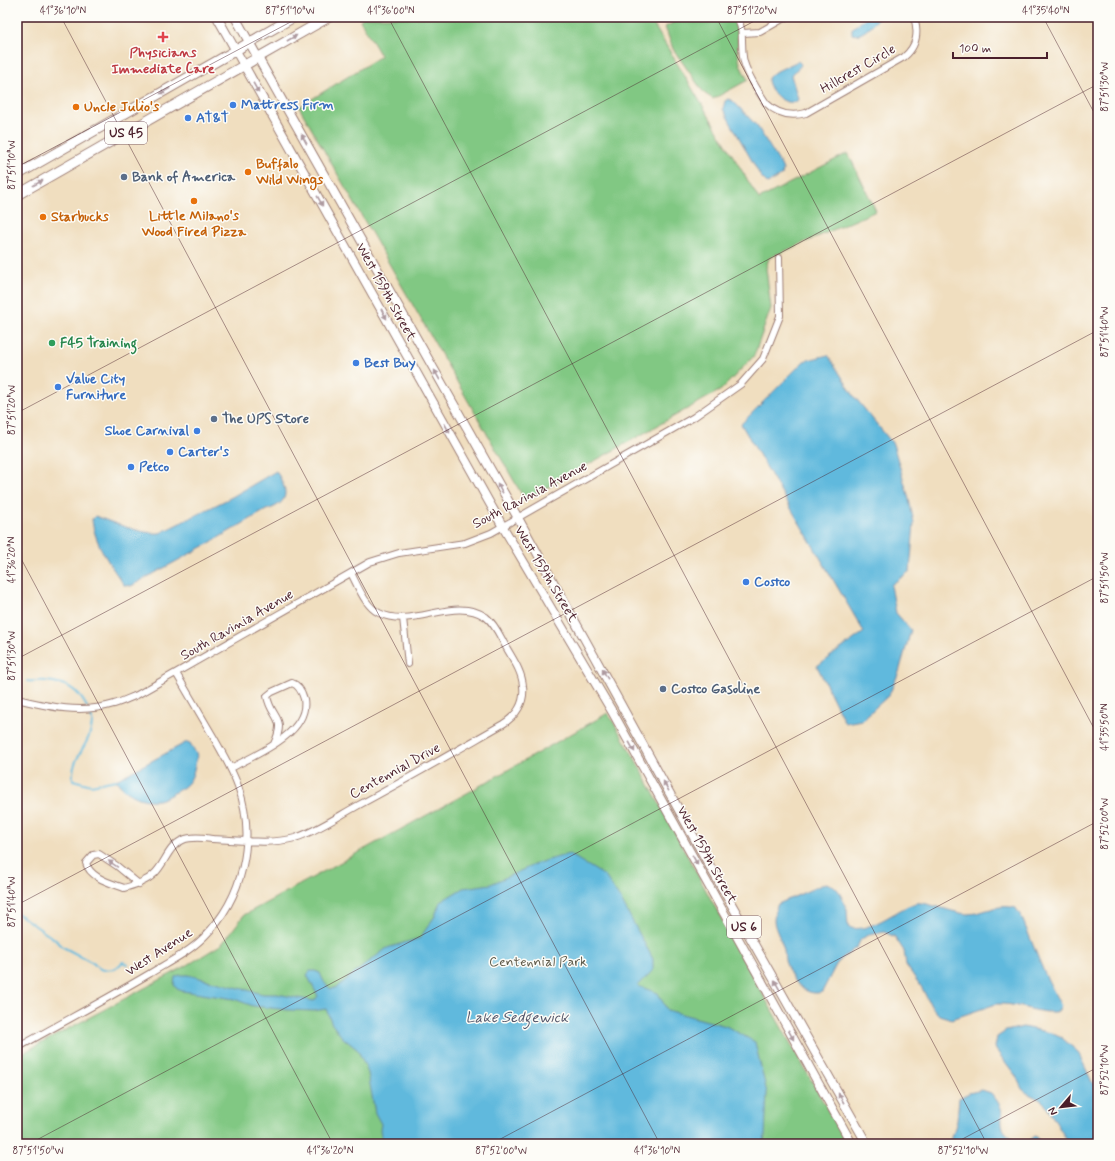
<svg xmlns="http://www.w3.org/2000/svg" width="1115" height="1161" viewBox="0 0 1115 1161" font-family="Mynerve,sans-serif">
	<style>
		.green { fill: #81c883; stroke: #667457 }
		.water { fill: #60b9dd; stroke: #556c84 }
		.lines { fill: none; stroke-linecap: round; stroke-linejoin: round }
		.stream { stroke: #60b9dd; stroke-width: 2 }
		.minor-casing { stroke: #9d7e75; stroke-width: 8 }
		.major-casing { stroke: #9d7e75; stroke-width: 10 }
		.highway-casing { stroke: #9d7e75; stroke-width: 11 }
		.minor { stroke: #fff; stroke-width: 6 }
		.major { stroke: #fff; stroke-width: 8 }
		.highway { stroke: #fff; stroke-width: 9 }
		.oneway { fill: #ae9aa0 }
		.ticks { fill: none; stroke: #4a1f2b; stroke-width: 1; stroke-opacity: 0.45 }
		.health-dot { fill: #e0444e; stroke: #fdfcf7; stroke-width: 1.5 }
		.shop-dot { fill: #3f7fe0; stroke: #fdfcf7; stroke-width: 1.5 }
		.food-dot { fill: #e8710a; stroke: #fdfcf7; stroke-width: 1.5 }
		.service-dot { fill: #5c6f8a; stroke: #fdfcf7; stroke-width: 1.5 }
		.leisure-dot { fill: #2e9e5b; stroke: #fdfcf7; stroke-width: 1.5 }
		.labels { text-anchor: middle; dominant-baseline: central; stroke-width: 3; stroke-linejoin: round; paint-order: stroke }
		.shield { fill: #fdfcf7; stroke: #806168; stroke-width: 1 }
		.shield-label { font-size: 13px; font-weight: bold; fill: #4a1f2b }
		.health-label { font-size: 14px; font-weight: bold; fill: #be3a42; stroke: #fdfcf7 }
		.street-label { font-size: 14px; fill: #4a1f2b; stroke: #fdfcf7 }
		.shop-label { font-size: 14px; font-weight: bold; fill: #366cbe; stroke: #fdfcf7; text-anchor: start }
		.food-label { font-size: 14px; font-weight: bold; fill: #c56008; stroke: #fdfcf7; text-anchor: start }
		.service-label { font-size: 14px; font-weight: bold; fill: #4e5e75; stroke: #fdfcf7; text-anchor: start }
		.leisure-label { font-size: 14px; font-weight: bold; fill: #27864d; stroke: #fdfcf7; text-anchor: start }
		.park-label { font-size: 14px; fill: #5d5a4a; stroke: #fdfcf7 }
		.water-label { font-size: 15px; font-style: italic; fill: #525569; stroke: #fdfcf7 }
		.neatline { fill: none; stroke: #4a1f2b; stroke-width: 1.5 }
		.ticks-label { font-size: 10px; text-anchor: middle; fill: #4a1f2b }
	</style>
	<rect width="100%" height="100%" fill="#fdfcf7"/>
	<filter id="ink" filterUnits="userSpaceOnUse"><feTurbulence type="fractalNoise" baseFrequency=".025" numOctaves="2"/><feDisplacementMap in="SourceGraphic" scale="8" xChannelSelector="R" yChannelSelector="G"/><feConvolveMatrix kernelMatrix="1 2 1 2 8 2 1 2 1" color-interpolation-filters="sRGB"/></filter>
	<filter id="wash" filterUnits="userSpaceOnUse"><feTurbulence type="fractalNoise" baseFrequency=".012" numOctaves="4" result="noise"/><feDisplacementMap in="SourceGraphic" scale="16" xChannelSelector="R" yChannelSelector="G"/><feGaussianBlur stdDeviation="0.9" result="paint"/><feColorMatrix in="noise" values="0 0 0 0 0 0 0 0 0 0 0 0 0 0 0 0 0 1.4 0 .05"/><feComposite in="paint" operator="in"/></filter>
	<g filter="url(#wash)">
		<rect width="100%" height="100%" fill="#f0debf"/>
		<!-- green -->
		<path class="green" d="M 364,17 L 649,17 L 759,199 L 848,153 L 876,211 L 769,258 L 766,268 L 771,308 L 754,356 L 721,390 L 525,500 L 299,107 L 381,56 L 360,20 Z
			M 683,17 L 733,17 C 740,31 736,44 739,59 C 740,66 744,73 748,80 L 713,99 L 704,93 L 673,49 L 665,27 Z
			M 608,713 L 634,757 L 742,957 L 847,1144 L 17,1144 L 17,1056 L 186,966 L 222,944 L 244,915 L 469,792 Z"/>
		<!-- water -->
		<path class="water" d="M 866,17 L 880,17 C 873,23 863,38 852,34 L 852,29 C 856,24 862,23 866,17 Z
			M 798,61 L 801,64 C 800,69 793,71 791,75 L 798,99 L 797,101 C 784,107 768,91 768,78 L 773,73 Z
			M 728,99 L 733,101 L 757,126 L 781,165 L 783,170 L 782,175 L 774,180 L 767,183 L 761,177 L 723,109 L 725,101 Z
			M 828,355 L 854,396 L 893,444 L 908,495 L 914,523 L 910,571 L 891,585 L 896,613 L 911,630 L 899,672 L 889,695 L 862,720 L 845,723 L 817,666 L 864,632 L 741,424 L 804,361 Z
			M 276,471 C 288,490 291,503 266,510 L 206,545 L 131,586 L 124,585 C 111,566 94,543 92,519 L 95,516 C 111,522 144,535 160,533 L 232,497 Z
			M 187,742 L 190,743 L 197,755 C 195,763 194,778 187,784 C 185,787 180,789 177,791 C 172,794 164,799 158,800 C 142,802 125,794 116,780 Z
			M 569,854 L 605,876 L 621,900 L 653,959 L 653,970 L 638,986 L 658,993 L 667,1010 L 726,1026 L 755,1042 L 767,1093 L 765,1136 L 763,1144 L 383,1144 L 380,1130 L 381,1124 L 375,1113 L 368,1073 L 358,1050 L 342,1037 L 332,1024 L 326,1009 L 314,1011 L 288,1010 L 253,1006 L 234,999 L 182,991 L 177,989 L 174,985 L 175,977 L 180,975 L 188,975 L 263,994 L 277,994 L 314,1001 L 318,996 L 307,975 L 310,971 L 315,971 L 320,973 C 323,980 325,986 332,989 L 337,987 L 366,964 L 387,948 L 420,938 L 435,916 L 440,902 L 463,888 L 491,884 L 538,863 Z
			M 826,883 L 834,886 L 838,890 L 843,900 L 847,910 L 848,927 C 869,935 896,909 916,903 C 925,901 956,914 968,914 C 986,913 997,903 1016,908 L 1022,918 L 1044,972 L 1061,1006 L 1059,1011 C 1047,1015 1025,1007 1012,1005 C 1007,1004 1002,1004 996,1004 L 952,1019 L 939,1015 L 931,1006 L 922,988 L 906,965 L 904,951 L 895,937 L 884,932 L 869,935 L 861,939 L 857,947 L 840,960 L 836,965 L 822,992 C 803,998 789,976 785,960 C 784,955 785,951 783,947 C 781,939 775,930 774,921 C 774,916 776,910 777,906 L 778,904 Z
			M 1023,1027 L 1051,1033 L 1062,1038 L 1078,1052 L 1098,1095 L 1098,1144 L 1069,1144 L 1045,1104 L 1041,1100 L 1027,1093 L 1022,1089 L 1016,1076 L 996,1050 L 995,1047 L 997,1037 L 1006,1031 Z
			M 982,1090 L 991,1093 C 995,1098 1001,1105 1002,1112 C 1002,1117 1001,1123 1003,1128 C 1006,1136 1017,1142 1026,1143 L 1034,1136 L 1037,1137 L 1041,1144 L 950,1144 L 957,1121 L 959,1098 L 969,1093 Z"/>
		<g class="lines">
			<!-- stream -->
			<path class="stream" d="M 17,679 L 18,679
				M 27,681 C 34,682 39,680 46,681 C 66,683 77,688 87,707
				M 88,711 C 90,714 93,719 92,723 C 91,745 70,758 73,780 L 91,785 L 116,780
				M 17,913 L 57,941 L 63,947 L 93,963 L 98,968 L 103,970 L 115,969 L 123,962 L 128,964"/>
		</g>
	</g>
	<g filter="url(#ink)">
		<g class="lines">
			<defs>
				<path id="minor" d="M 737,17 C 745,31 740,47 744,62 C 748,76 758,91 766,103 C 777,114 791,117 806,113 L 904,57 C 917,46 919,33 914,17
					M 743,33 L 760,32 L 786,17
					M 403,618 L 408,664
					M 17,699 C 49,707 82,714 114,704 C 122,702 129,698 137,695 L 370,562 L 399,553 L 465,543 L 491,533 L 694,417 L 741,384 L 763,359 L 780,316 L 779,258
					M 231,768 C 255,755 310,733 304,699 C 302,692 299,685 292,683 L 272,692 L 267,696 C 271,719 287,716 274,744
					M 139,884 L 117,866 L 99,854 L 93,855 L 86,863 C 90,878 111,883 124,888 C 134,885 146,882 154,874 C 165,864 168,846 183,840 C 192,836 204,838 213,839 C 240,840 269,845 295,838 C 317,831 337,817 357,806 C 406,780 454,752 503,724 C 516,716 525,703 523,686 C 522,671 512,658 505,645 C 500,636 495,624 486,617 C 454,595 413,630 379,613 C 365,606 358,586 351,573
					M 17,1048 C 61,1023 105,1000 149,974 C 167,963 188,953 204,937 C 243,898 257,839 238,786 C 232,769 223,754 214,738 C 201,716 189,695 176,673"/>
				<path id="major" d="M 217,17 L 503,527 L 613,713 L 852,1144
					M 235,17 L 518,518 L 707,861 L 867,1144"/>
				<path id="highway" d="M 17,175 L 294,17
					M 17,195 L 329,17"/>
			</defs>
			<!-- minor casing -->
			<use href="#minor" class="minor-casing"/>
			<!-- major casing -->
			<use href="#major" class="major-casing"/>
			<!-- highway casing -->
			<use href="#highway" class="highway-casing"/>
			<!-- minor -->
			<use href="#minor" class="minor"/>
			<!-- major -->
			<use href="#major" class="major"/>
			<!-- highway -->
			<use href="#highway" class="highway"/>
		</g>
		<!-- one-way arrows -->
		<defs><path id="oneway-solid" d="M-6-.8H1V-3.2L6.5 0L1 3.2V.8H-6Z"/></defs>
		<g class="oneway">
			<use href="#oneway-solid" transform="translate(292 38) rotate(-30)"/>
			<use href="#oneway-solid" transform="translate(256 88) rotate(61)"/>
			<use href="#oneway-solid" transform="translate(165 91) rotate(150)"/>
			<use href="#oneway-solid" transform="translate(304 139) rotate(-119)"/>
			<use href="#oneway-solid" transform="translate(38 183) rotate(-29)"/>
			<use href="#oneway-solid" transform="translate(320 201) rotate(61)"/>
			<use href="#oneway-solid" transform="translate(384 314) rotate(61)"/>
			<use href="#oneway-solid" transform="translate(437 375) rotate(-119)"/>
			<use href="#oneway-solid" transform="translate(447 428) rotate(61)"/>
			<use href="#oneway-solid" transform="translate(500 488) rotate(-119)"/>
			<use href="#oneway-solid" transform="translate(605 674) rotate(-119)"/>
			<use href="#oneway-solid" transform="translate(632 747) rotate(61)"/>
			<use href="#oneway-solid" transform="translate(666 786) rotate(-119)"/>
			<use href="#oneway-solid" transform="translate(695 860) rotate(61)"/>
			<use href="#oneway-solid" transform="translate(113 864) rotate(-146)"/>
			<use href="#oneway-solid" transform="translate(777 985) rotate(-119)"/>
			<use href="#oneway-solid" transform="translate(791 1035) rotate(61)"/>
			<use href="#oneway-solid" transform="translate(841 1098) rotate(-119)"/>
		</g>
	</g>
	<!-- ticks -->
	<path class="ticks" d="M 61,17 L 660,1144M 388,17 L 987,1144M 716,17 L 1098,736M 1043,17 L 1098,120M 17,167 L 300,17M 17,413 L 762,17M 17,551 L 333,1144M 17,659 L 1098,84M 17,905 L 1098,330M 29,1144 L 1098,576M 491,1144 L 1098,821M 953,1144 L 1098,1067"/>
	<!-- markers -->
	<path class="health-dot" d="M161 31h4v4h4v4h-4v4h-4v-4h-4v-4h4z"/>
	<g class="shop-dot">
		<circle cx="233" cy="105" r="4"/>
		<circle cx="188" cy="118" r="4"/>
		<circle cx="356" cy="363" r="4"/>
		<circle cx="58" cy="387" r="4"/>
		<circle cx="197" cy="431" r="4"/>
		<circle cx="170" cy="452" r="4"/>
		<circle cx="131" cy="467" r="4"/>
		<circle cx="746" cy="582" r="4"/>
	</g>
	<g class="food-dot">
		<circle cx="76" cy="107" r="4"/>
		<circle cx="248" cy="172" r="4"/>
		<circle cx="194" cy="201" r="4"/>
		<circle cx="43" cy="217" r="4"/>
	</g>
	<g class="service-dot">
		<circle cx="124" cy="177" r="4"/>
		<circle cx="214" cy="419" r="4"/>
		<circle cx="663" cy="689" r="4"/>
	</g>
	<circle class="leisure-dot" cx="52" cy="343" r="4"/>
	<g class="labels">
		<!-- shield labels -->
		<g class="shield">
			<rect x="105" y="122" width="42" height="22" rx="3"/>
			<rect x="727" y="916" width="34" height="22" rx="3"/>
		</g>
		<g class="shield-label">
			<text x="126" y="133">US 45</text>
			<text x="744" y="927">US 6</text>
		</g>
		<!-- health labels -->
		<g class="health-label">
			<text x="163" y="53">Physicians<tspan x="163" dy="16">Immediate Care</tspan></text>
		</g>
		<!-- street labels -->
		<g class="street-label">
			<text transform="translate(858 69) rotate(-30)">Hillcrest Circle</text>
			<text transform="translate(386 292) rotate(61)">West 159th Street</text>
			<text transform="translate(530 495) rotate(-28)">South Ravinia Avenue</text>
			<text transform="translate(546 574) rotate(59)">West 159th Street</text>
			<text transform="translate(237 625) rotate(-30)">South Ravinia Avenue</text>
			<text transform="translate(395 771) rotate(-29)">Centennial Drive</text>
			<text transform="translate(707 855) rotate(61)">West 159th Street</text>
			<text transform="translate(159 952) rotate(-33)">West Avenue</text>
		</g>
		<!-- shop labels -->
		<g class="shop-label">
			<text x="241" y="105">Mattress Firm</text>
			<text x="196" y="118">AT&amp;T</text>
			<text x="364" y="363">Best Buy</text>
			<text x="66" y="379">Value City<tspan x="66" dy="16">Furniture</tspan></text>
			<text x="189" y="431" text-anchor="end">Shoe Carnival</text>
			<text x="178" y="452">Carter's</text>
			<text x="139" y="467">Petco</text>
			<text x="754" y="582">Costco</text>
		</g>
		<!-- food labels -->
		<g class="food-label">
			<text x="84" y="107">Uncle Julio's</text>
			<text x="256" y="164">Buffalo<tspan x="256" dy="16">Wild Wings</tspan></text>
			<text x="194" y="216" text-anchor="middle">Little Milano's<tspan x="194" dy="16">Wood Fired Pizza</tspan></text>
			<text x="51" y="217">Starbucks</text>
		</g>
		<!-- service labels -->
		<g class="service-label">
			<text x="132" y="177">Bank of America</text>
			<text x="222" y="419">The UPS Store</text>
			<text x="671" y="689">Costco Gasoline</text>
		</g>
		<!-- leisure labels -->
		<g class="leisure-label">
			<text x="60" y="343">F45 Training</text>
		</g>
		<!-- park labels -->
		<g class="park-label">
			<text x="538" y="962">Centennial Park</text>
		</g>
		<!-- water labels -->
		<g class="water-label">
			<text x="517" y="1018">Lake Sedgewick</text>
		</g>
	</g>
	<!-- margin -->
	<rect width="1115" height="1161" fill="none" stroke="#fdfcf7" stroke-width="44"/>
	<!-- north arrow -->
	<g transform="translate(1061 1107) rotate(242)" stroke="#fdfcf7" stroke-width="3" paint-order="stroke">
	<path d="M0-3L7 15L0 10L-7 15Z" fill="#4a1f2b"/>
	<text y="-6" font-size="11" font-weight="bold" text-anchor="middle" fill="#4a1f2b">N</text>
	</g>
	<!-- scale -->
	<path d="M953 52v6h94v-6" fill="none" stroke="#4a1f2b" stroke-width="2"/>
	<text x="959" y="52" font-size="12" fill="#4a1f2b" stroke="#fdfcf7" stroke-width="3" paint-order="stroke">100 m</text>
	<rect x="22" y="22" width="1071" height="1117" class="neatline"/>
	<g class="ticks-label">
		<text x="63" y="14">41°36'10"N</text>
		<text x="290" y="14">87°51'10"W</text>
		<text x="391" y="14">41°36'00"N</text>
		<text x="752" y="14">87°51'20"W</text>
		<text x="1046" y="14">41°35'40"N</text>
		<text transform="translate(1104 87) rotate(-90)" y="4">87°51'30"W</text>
		<text transform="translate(11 165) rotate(-90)" y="4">87°51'10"W</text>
		<text transform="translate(1104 332) rotate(-90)" y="4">87°51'40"W</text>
		<text transform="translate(11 410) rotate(-90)" y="4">87°51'20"W</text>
		<text transform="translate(11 560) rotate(-90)" y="4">41°36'20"N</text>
		<text transform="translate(1104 578) rotate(-90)" y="4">87°51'50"W</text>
		<text transform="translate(11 656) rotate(-90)" y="4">87°51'30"W</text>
		<text transform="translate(1104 727) rotate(-90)" y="4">41°35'50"N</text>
		<text transform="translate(1104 824) rotate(-90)" y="4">87°52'00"W</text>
		<text transform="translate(11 902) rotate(-90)" y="4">87°51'40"W</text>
		<text transform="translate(1104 1070) rotate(-90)" y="4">87°52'10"W</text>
		<text x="38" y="1154">87°51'50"W</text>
		<text x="330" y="1154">41°36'20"N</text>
		<text x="501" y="1154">87°52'00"W</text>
		<text x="657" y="1154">41°36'10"N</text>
		<text x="963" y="1154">87°52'10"W</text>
	</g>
</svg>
